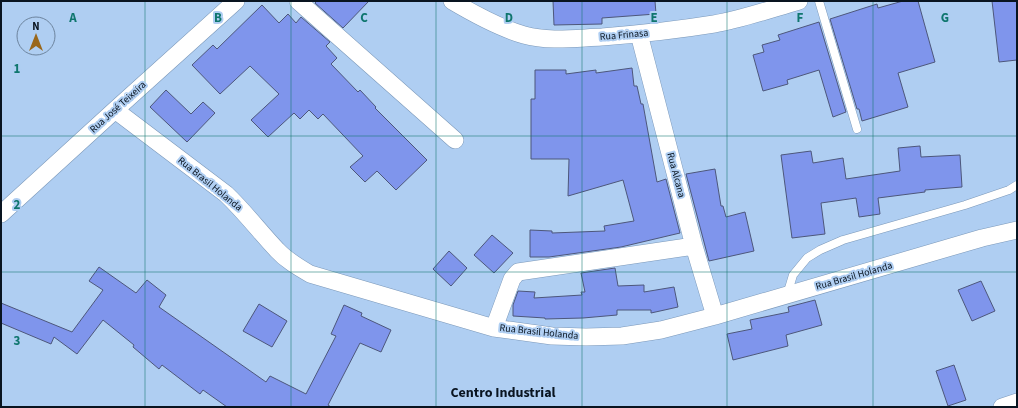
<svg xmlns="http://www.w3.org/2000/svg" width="1018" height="408" viewBox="0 0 1018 408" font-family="'Source Sans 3',sans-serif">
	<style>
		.building { fill: #7f95ec; stroke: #4d577b }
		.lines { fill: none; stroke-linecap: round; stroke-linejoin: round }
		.service-casing { stroke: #7b98b9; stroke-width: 9 }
		.minor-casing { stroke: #7b98b9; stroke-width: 18 }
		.service { stroke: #fff; stroke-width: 8 }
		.minor { stroke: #fff; stroke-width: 17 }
		.grid { fill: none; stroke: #0f766e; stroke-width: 1; stroke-opacity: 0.55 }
		.labels { text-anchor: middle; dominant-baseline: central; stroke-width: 4; stroke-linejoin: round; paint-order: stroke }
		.street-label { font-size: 10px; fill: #091420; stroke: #afcef2 }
		.district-label { font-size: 14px; font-weight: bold; fill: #091420; stroke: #afcef2 }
		.grid-label { font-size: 13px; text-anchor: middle; font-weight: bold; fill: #0f766e; stroke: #afcef2; stroke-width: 4; stroke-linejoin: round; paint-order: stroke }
	</style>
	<rect width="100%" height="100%" fill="#afcef2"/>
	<!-- building -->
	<path class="building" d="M 317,1 L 369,1 L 343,28 L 315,3 Z
		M 553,1 L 655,1 L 656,14 L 602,18 L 602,24 L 554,25 Z
		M 903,1 L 918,1 L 935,62 L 898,73 L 908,107 L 862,121 L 859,109 L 857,109 L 830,19 L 877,4 L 878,8 Z
		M 992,1 L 1017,1 L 1017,60 L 999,62 Z
		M 262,5 L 279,23 L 288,14 L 296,23 L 301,17 L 330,42 L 326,46 L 337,58 L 331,64 L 358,92 L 360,90 L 376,107 L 375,108 L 427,160 L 396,190 L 377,171 L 365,182 L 350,167 L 363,156 L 323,114 L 318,119 L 309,110 L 300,119 L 294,113 L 268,137 L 251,120 L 279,94 L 250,66 L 220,94 L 192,65 L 213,45 L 217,49 Z
		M 819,22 L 846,112 L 833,117 L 819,70 L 787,80 L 788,84 L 763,91 L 753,55 L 764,52 L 762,45 L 780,40 L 778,35 Z
		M 632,68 L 634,86 L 637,86 L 641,104 L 643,104 L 657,182 L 666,179 L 680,233 L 621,247 L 549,257 L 530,257 L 530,230 L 552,231 L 552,233 L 605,231 L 604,226 L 634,221 L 623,180 L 568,196 L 569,159 L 531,159 L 531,99 L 535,99 L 535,70 L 566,70 L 566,74 L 596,70 L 596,73 Z
		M 166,90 L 191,114 L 203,102 L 215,113 L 187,142 L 150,107 Z
		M 920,146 L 921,157 L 960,155 L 962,187 L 925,190 L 925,192 L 878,198 L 880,214 L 859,217 L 856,198 L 821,203 L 825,234 L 792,238 L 781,155 L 811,151 L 813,163 L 843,158 L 846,179 L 900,171 L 898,148 Z
		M 715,169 L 721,206 L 723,206 L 726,217 L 745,212 L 754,251 L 709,261 L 686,174 Z
		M 492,235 L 513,253 L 494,273 L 474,255 Z
		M 449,251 L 467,268 L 451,286 L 433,269 Z
		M 99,267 L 136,293 L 147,280 L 166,295 L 159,307 L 266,382 L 270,376 L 306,394 L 336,336 L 331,334 L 344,305 L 362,313 L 361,316 L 391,330 L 381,352 L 360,343 L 328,405 L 331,407 L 227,407 L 203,390 L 200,394 L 162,365 L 159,369 L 133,347 L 134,345 L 103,320 L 77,354 L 54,337 L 51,344 L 1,323 L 1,303 L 72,332 L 103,290 L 89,281 Z
		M 615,268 L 618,286 L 644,285 L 644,292 L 674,287 L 678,307 L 651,313 L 651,310 L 617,310 L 617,315 L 583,318 L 545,319 L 545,318 L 513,316 L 513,305 L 518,291 L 535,292 L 534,298 L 582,295 L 581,292 L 585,292 L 581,273 Z
		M 981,281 L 995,311 L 972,321 L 958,290 Z
		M 815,300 L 822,325 L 786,335 L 788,346 L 733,360 L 727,334 L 752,329 L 750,320 L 789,312 L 788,307 Z
		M 259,304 L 287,321 L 272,347 L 243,331 Z
		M 954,365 L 966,400 L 948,406 L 936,371 Z"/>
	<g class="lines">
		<defs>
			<path id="service" d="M 819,1 L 857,129
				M 787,295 L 793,275 L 807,258 L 820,250 L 843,240 L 965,205 L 1009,190 L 1017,185"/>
			<path id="minor" d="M 298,1 L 455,140
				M 452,1 C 474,14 499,28 524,35 C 549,42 576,38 602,37 C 640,34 677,30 714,24 C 743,19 771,9 799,1
				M 639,34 L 694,246 L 715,316
				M 115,110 L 226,194 C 245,212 259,231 277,250 C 286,260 298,267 310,274 L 494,328 L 552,336 L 586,337 L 622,336 L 661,330 L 715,316 L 982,238 L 1017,230
				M 1,214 L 115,110 L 236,1
				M 494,328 L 512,279 L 518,272 L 694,246
				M 1002,407 L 1017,402"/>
		</defs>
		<!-- service casing -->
		<use href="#service" class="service-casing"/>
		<!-- minor casing -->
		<use href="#minor" class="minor-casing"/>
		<!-- service -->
		<use href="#service" class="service"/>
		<!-- minor -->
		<use href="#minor" class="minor"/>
	</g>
	<!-- grid -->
	<path class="grid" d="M 145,1 L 145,407M 291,1 L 291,407M 436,1 L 436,407M 582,1 L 582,407M 727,1 L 727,407M 873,1 L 873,407M 1,136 L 1017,136M 1,272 L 1017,272"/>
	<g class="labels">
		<!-- street labels -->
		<g class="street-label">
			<text transform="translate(624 35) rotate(-5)">Rua Frinasa</text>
			<text transform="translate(118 107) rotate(-42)">Rua José Teixeira</text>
			<text transform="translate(676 175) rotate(75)">Rua Alcana</text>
			<text transform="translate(210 184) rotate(39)">Rua Brasil Holanda</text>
			<text transform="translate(854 276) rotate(-16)">Rua Brasil Holanda</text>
			<text transform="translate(539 332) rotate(6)">Rua Brasil Holanda</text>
		</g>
		<!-- district labels -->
		<g class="district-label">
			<text x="503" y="393">Centro Industrial</text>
		</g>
	</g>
	<g class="grid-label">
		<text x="73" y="22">A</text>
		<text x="218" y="22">B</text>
		<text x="364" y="22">C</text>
		<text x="509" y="22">D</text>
		<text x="654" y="22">E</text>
		<text x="800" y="22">F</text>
		<text x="945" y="22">G</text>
		<text x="17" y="73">1</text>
		<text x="17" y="209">2</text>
		<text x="17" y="345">3</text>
	</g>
	<!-- border -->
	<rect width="1018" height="408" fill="none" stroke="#091420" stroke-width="4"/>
	<!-- north arrow -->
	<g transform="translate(36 36)"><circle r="19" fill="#afcef2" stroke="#6d849e"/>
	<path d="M0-3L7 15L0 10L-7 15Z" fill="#99671b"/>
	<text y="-6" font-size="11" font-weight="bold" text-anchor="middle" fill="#091420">N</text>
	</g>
</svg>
